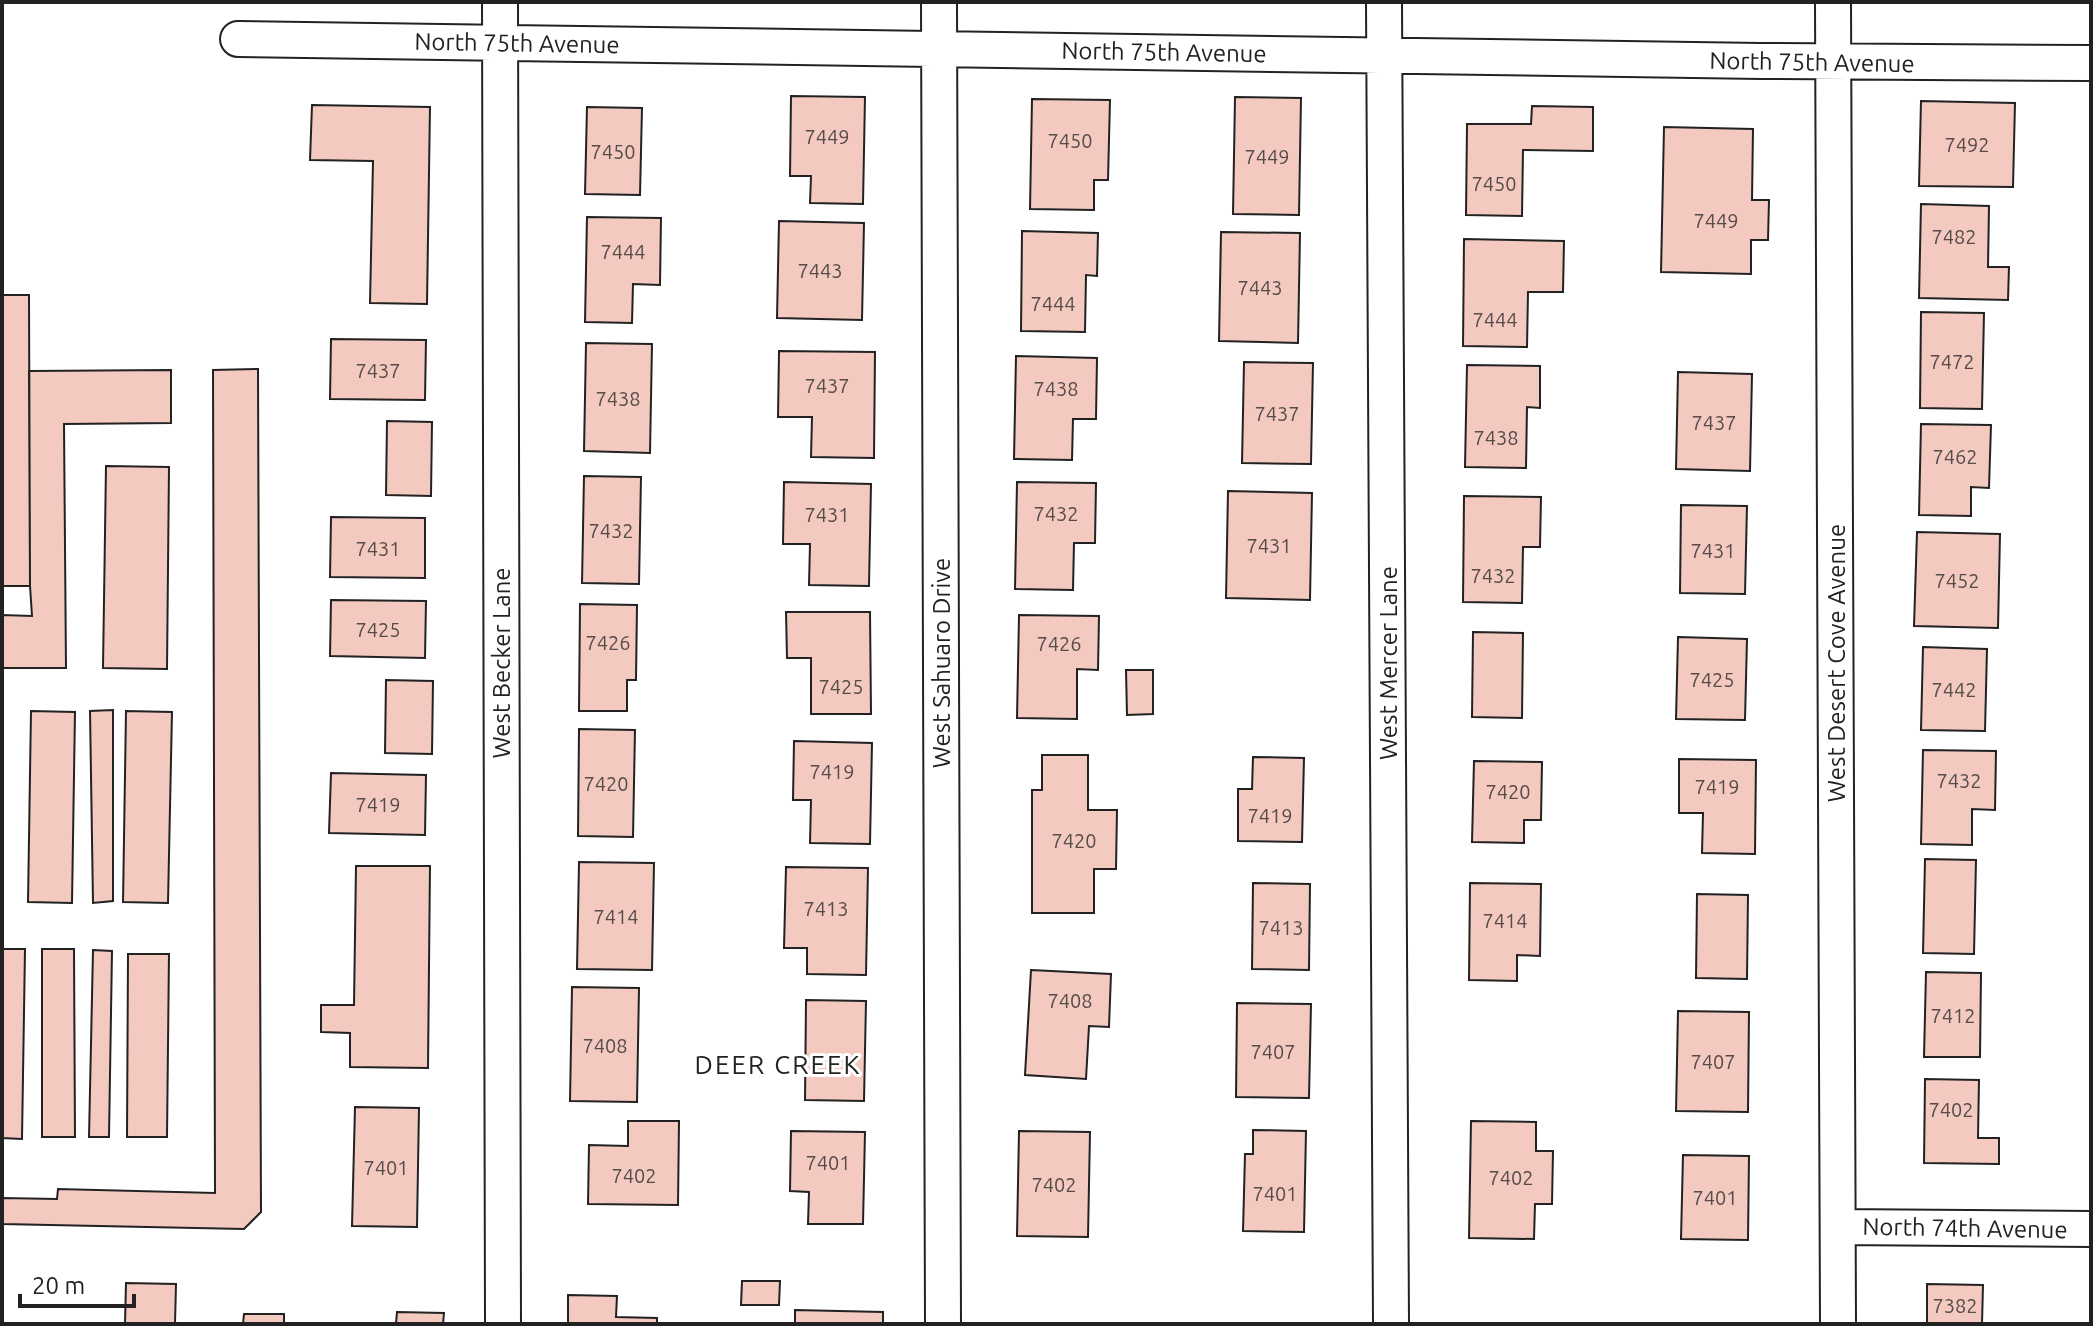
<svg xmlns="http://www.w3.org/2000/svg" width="2093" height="1326" viewBox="0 0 2093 1326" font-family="Ubuntu,sans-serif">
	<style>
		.building { fill: #f3c9c0; stroke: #222; stroke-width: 2 }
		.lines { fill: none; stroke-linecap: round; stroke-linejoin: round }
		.minor-casing { stroke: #222; stroke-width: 38 }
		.minor { stroke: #fff; stroke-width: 34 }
		.labels { text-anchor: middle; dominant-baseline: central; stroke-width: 6; stroke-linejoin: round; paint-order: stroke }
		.number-label { font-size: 20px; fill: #564c4a }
		.street-label { font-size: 24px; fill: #222; stroke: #fff }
		.neighbourhood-label { font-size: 26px; letter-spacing: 2px; fill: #222; stroke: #fff }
	</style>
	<rect width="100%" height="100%" fill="#fff"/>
	<!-- building -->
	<path class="building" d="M 791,96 L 865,97 L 863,204 L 810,203 L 811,176 L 790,176 Z
		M 1235,97 L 1301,98 L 1299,215 L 1233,214 Z
		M 1032,99 L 1110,100 L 1108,180 L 1094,180 L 1094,210 L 1030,209 Z
		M 1921,101 L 2015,103 L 2013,187 L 1919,186 Z
		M 312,105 L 430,107 L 427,304 L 370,303 L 373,161 L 310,160 Z
		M 1532,106 L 1593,107 L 1593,151 L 1523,150 L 1522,216 L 1466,215 L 1467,124 L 1531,124 Z
		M 587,107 L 642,108 L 640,195 L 585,194 Z
		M 1664,127 L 1753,129 L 1752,200 L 1769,200 L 1768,240 L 1751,240 L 1751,274 L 1661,272 Z
		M 1921,204 L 1989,206 L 1988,267 L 2009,267 L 2008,300 L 1919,298 Z
		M 587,217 L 661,218 L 660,285 L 633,284 L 632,323 L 585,322 Z
		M 779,221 L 864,223 L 862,320 L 777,318 Z
		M 1022,231 L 1098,233 L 1097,276 L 1086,275 L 1085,332 L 1021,331 Z
		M 1221,232 L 1300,233 L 1298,343 L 1219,341 Z
		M 1464,239 L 1564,241 L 1563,292 L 1528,292 L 1527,347 L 1463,346 Z
		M 2,295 L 29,295 L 30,586 L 2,586 Z
		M 1921,312 L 1984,313 L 1982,409 L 1920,408 Z
		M 331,339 L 426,340 L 425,400 L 330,399 Z
		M 586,343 L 652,344 L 650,453 L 584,451 Z
		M 779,351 L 875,352 L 874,458 L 811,457 L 812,417 L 778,417 Z
		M 1016,356 L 1097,358 L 1096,419 L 1073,419 L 1072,460 L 1014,459 Z
		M 1244,362 L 1313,363 L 1311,464 L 1242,463 Z
		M 1467,365 L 1540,366 L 1540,408 L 1527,407 L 1526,468 L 1465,467 Z
		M 258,369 L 261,1212 L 244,1229 L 2,1224 L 2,1198 L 57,1199 L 58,1189 L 215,1193 L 213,370 Z
		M 171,370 L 171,423 L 64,424 L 66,668 L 2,668 L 2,615 L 32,616 L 30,586 L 29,371 Z
		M 1678,372 L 1752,374 L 1750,471 L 1676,469 Z
		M 387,421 L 432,422 L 431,496 L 386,495 Z
		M 1921,424 L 1991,425 L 1989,488 L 1971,487 L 1971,516 L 1919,515 Z
		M 106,466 L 169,467 L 167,669 L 103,668 Z
		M 584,476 L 641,477 L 639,584 L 582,583 Z
		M 784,482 L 871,484 L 869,586 L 809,585 L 810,544 L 783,544 Z
		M 1017,482 L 1096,483 L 1095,543 L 1074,543 L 1073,590 L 1015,589 Z
		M 1228,491 L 1312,493 L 1310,600 L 1226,598 Z
		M 1464,496 L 1541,497 L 1540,547 L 1523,547 L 1522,603 L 1463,602 Z
		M 1681,505 L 1747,506 L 1745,594 L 1680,593 Z
		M 331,517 L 425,518 L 425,578 L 330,577 Z
		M 1917,532 L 2000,534 L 1998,628 L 1914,626 Z
		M 331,600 L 426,601 L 425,658 L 330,656 Z
		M 580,604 L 637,605 L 636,680 L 627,680 L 627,711 L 579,711 Z
		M 786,612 L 870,612 L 871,714 L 811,714 L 811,658 L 787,658 Z
		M 1019,615 L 1099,616 L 1098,670 L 1077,669 L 1077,719 L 1017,718 Z
		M 1473,632 L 1523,633 L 1522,718 L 1472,717 Z
		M 1678,637 L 1747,639 L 1745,720 L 1676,719 Z
		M 1923,647 L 1987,649 L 1985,731 L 1921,730 Z
		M 1126,670 L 1153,670 L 1153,714 L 1127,715 Z
		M 386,680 L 433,681 L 432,754 L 385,753 Z
		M 113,710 L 113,901 L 93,903 L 90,711 Z
		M 31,711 L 75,712 L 72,903 L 28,902 Z
		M 126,711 L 172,712 L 168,903 L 123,902 Z
		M 579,729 L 635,730 L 633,837 L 578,836 Z
		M 794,741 L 872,743 L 870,844 L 810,843 L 811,800 L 793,800 Z
		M 1923,750 L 1996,751 L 1995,810 L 1972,809 L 1972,845 L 1921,844 Z
		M 1042,755 L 1088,755 L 1088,810 L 1117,810 L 1116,869 L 1094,869 L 1094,913 L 1032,913 L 1032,790 L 1042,790 Z
		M 1253,757 L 1304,758 L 1302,842 L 1238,841 L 1238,789 L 1252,789 Z
		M 1679,759 L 1756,760 L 1755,854 L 1702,853 L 1703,813 L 1679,813 Z
		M 1474,761 L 1542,762 L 1541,820 L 1524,820 L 1524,843 L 1472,842 Z
		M 331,773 L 426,775 L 425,835 L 329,833 Z
		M 1925,859 L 1976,860 L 1974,954 L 1923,953 Z
		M 579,862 L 654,863 L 652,970 L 577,969 Z
		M 356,866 L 430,866 L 428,1068 L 350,1067 L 350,1033 L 321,1032 L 321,1005 L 354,1005 Z
		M 786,867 L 868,868 L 866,975 L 807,974 L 807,948 L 784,948 Z
		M 1253,883 L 1310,884 L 1309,970 L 1252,969 Z
		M 1470,883 L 1541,884 L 1540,956 L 1517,955 L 1517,981 L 1469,980 Z
		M 1697,894 L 1748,895 L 1747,979 L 1696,978 Z
		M 2,949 L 25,949 L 22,1139 L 2,1138 Z
		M 42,949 L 74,949 L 75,1137 L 42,1137 Z
		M 93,950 L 112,951 L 109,1137 L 89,1137 Z
		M 128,954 L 169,954 L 167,1137 L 127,1137 Z
		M 1031,970 L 1111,974 L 1109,1027 L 1089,1026 L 1086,1079 L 1025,1075 Z
		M 1926,972 L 1981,973 L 1980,1057 L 1924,1057 Z
		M 572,987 L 639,988 L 637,1102 L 570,1101 Z
		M 806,1000 L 866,1001 L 864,1101 L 805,1100 Z
		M 1237,1003 L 1311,1004 L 1309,1098 L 1236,1097 Z
		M 1678,1011 L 1749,1012 L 1748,1112 L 1676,1111 Z
		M 1925,1079 L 1979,1080 L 1978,1138 L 1999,1138 L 1999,1164 L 1924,1163 Z
		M 355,1107 L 419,1108 L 417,1227 L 352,1226 Z
		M 628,1121 L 679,1121 L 678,1205 L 588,1204 L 589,1145 L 628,1146 Z
		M 1471,1121 L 1536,1122 L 1536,1151 L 1553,1151 L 1552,1204 L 1535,1204 L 1534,1239 L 1469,1238 Z
		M 1253,1130 L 1306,1131 L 1304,1232 L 1243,1231 L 1245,1154 L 1253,1154 Z
		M 791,1131 L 865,1132 L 863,1224 L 808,1224 L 809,1192 L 790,1191 Z
		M 1019,1131 L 1090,1132 L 1088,1237 L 1017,1236 Z
		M 1683,1155 L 1749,1156 L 1748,1240 L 1681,1239 Z
		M 742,1281 L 780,1281 L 779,1305 L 741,1305 Z
		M 126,1283 L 176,1284 L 175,1324 L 125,1324 Z
		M 1927,1284 L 1983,1285 L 1982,1324 L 1927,1324 Z
		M 568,1295 L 617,1296 L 616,1317 L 657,1318 L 657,1324 L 568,1324 Z
		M 795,1310 L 883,1312 L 883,1324 L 795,1324 Z
		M 397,1312 L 444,1313 L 443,1324 L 396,1324 Z
		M 244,1314 L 284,1314 L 284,1324 L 243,1324 Z"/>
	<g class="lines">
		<defs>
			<path id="minor" d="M 500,2 L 503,1324
				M 939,2 L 943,1324
				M 1384,2 L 1391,1324
				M 1833,2 L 1838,1324
				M 238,39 L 1761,61 L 2091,63
				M 1838,1227 L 2091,1229"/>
		</defs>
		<!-- minor casing -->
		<use href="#minor" class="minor-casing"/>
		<!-- minor -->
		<use href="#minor" class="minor"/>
	</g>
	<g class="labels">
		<!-- number labels -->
		<g class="number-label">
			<text x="827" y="136">7449</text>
			<text x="1070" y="140">7450</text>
			<text x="1967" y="144">7492</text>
			<text x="613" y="151">7450</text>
			<text x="1267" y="156">7449</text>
			<text x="1494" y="183">7450</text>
			<text x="1716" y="220">7449</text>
			<text x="1954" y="236">7482</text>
			<text x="623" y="251">7444</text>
			<text x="820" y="270">7443</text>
			<text x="1260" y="287">7443</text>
			<text x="1053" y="303">7444</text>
			<text x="1495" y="319">7444</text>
			<text x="1952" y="361">7472</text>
			<text x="378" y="370">7437</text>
			<text x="827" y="385">7437</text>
			<text x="1056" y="388">7438</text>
			<text x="618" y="398">7438</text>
			<text x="1277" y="413">7437</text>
			<text x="1714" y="422">7437</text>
			<text x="1496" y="437">7438</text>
			<text x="1955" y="456">7462</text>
			<text x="1056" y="513">7432</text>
			<text x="827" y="514">7431</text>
			<text x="611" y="530">7432</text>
			<text x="1269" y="545">7431</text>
			<text x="378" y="548">7431</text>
			<text x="1713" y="550">7431</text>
			<text x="1493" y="575">7432</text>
			<text x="1957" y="580">7452</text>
			<text x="378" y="629">7425</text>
			<text x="608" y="642">7426</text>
			<text x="1059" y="643">7426</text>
			<text x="1712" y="679">7425</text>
			<text x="841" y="686">7425</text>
			<text x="1954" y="689">7442</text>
			<text x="832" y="771">7419</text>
			<text x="1959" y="780">7432</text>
			<text x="606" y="783">7420</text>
			<text x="1717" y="786">7419</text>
			<text x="1508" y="791">7420</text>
			<text x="378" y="804">7419</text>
			<text x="1270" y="815">7419</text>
			<text x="1074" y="840">7420</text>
			<text x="826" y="908">7413</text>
			<text x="616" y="916">7414</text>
			<text x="1505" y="920">7414</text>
			<text x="1281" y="927">7413</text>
			<text x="1070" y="1000">7408</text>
			<text x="1953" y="1015">7412</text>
			<text x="605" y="1045">7408</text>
			<text x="1273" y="1051">7407</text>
			<text x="1713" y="1061">7407</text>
			<text x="1951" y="1109">7402</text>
			<text x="828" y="1162">7401</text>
			<text x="386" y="1167">7401</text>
			<text x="634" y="1175">7402</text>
			<text x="1511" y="1177">7402</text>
			<text x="1054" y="1184">7402</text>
			<text x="1275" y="1193">7401</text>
			<text x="1715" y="1197">7401</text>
			<text x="1955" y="1305">7382</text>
		</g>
		<!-- street labels -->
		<g class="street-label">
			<text transform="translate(517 43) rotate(1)">North 75th Avenue</text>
			<text transform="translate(1164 52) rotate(1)">North 75th Avenue</text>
			<text transform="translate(1812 62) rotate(1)">North 75th Avenue</text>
			<text transform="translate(501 663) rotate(-90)">West Becker Lane</text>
			<text transform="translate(941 663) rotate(-90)">West Sahuaro Drive</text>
			<text transform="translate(1388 663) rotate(-90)">West Mercer Lane</text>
			<text transform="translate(1836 663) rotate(-90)">West Desert Cove Avenue</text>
			<text transform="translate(1965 1228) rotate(1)">North 74th Avenue</text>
		</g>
		<!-- neighbourhood labels -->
		<g class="neighbourhood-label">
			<text x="778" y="1064">DEER CREEK</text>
		</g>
	</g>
	<!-- border -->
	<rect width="2093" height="1326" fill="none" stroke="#222222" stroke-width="8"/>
	<!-- scale -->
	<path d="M20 1294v12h114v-12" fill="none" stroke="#222222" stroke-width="4"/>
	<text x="32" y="1294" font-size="24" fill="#222222" stroke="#ffffff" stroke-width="6" paint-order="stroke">20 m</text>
</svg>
